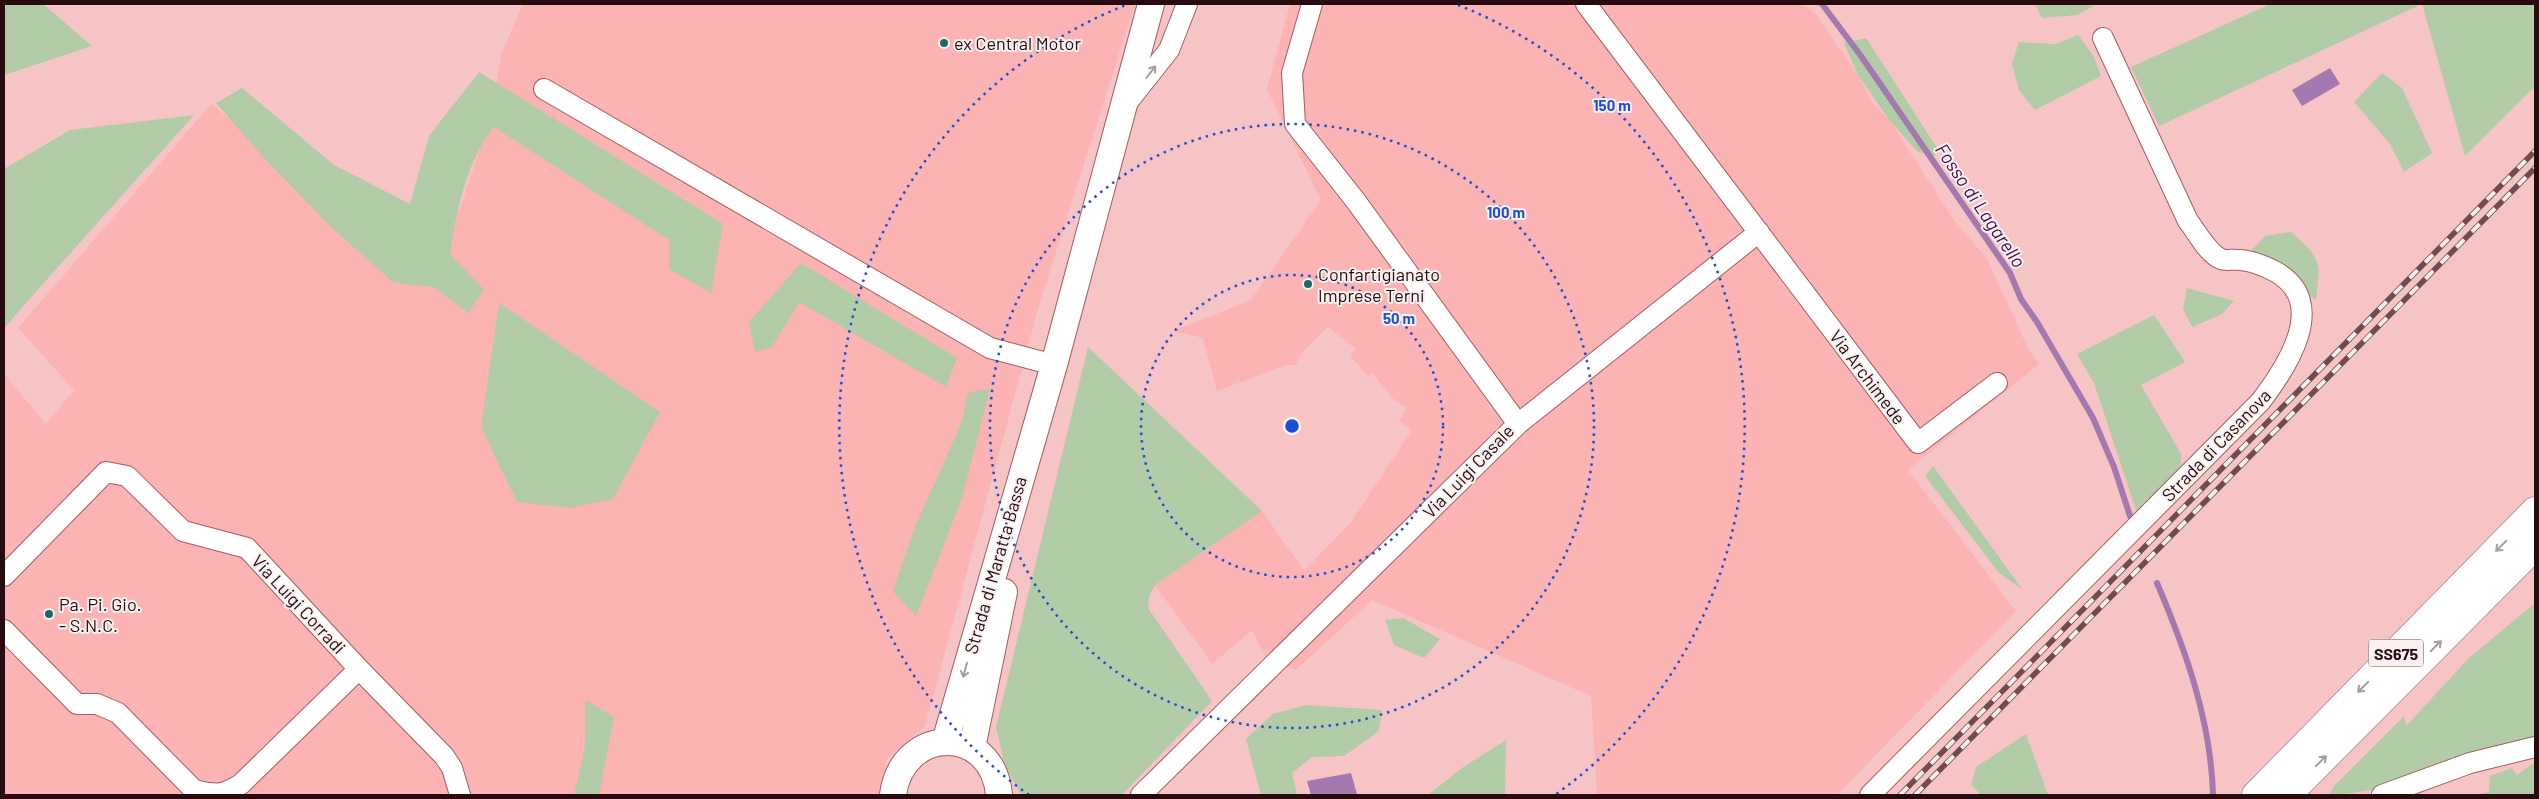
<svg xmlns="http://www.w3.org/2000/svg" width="2539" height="799" viewBox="0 0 2539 799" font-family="Barlow,sans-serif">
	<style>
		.built { fill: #fcb3b4 }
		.green { fill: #b1cca7 }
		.water { fill: #a379b0 }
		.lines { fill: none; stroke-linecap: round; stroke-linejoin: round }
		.stream { stroke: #a379b0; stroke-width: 6 }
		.minor-casing { stroke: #a65d60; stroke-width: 22 }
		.major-casing { stroke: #a65d60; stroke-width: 28 }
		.highway-casing { stroke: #a65d60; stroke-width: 29 }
		.minor { stroke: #fff; stroke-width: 20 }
		.major { stroke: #fff; stroke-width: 26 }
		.highway { stroke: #fff; stroke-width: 28 }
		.rail-casing { stroke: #704c4e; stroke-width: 5.5 }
		.rail { stroke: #f9f0f0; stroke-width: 4; stroke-dasharray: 11; stroke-linecap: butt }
		.oneway { stroke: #a99d9f }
		.ring { fill: none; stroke: #1d4ed8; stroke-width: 2.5; stroke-dasharray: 2.5 5 }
		.poi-dot { fill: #1a686a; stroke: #f9f0f0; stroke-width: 2 }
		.labels { text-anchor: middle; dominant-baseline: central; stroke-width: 4; stroke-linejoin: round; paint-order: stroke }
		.shield { fill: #f9f0f0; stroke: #675052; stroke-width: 1 }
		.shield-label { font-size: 16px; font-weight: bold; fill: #280b0e }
		.poi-label { font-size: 18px; fill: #280b0e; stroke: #f9f0f0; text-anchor: start }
		.street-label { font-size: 18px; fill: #280b0e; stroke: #f9f0f0 }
		.water-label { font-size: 19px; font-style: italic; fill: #420b51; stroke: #f9f0f0 }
		.centre { fill: #1d4ed8; stroke: #f9f0f0; stroke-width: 2.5 }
		.ring-label { font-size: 15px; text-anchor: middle; font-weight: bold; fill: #1d4ed8; stroke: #f9f0f0; stroke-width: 4; stroke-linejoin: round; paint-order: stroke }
	</style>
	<rect width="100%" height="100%" fill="#f6c4c4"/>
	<!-- built -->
	<path class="built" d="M 523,4 L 1135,4 L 1040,302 L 925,726 L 887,759 L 880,795 L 4,795 L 4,374 L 46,424 L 74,390 L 18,328 L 211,104 L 435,285 L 490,118 L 502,52 Z
		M 1290,4 L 1802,4 L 1816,14 L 1858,75 L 1873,104 L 1890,121 L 1954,220 L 1987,259 L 2028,348 L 2039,364 L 1908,470 L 2016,611 L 1837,795 L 1597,795 L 1591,696 L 1372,600 L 1296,670 L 1266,658 L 1252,630 L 1212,664 L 1155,585 L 1262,511 L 1304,571 L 1351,522 L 1412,430 L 1399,421 L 1407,408 L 1392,398 L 1373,373 L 1368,377 L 1350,355 L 1356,349 L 1328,327 L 1299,356 L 1296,365 L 1286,365 L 1217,391 L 1203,338 L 1173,331 L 1251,300 L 1321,200 L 1267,89 Z"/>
	<!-- green -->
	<path class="green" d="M 4,4 L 43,4 L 92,46 L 4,75 Z
		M 2035,4 L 2097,4 L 2077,15 L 2042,18 Z
		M 2266,4 L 2422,4 L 2159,126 L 2131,67 L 2266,6 Z
		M 2422,4 L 2535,4 L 2535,86 L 2465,156 Z
		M 2078,35 L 2094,57 L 2101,76 L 2035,110 L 2019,90 L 2012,64 L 2019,42 L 2056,44 Z
		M 1866,38 L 1939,151 L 1934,156 L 1918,152 L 1890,121 L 1858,75 L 1844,43 Z
		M 479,72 L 723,224 L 711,293 L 669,269 L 669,240 L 494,127 C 466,162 457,210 450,254 L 484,290 L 468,313 L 433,287 L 394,283 L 331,227 L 264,158 L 216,103 L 242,88 L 334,165 L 410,204 L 429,136 Z
		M 2382,73 L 2402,88 L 2432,153 L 2404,172 L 2390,144 L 2354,102 Z
		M 194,115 L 24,305 L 4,329 L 4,169 L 70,130 Z
		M 2291,232 C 2321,259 2321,260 2316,300 L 2288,282 L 2250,252 L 2265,236 Z
		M 801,263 L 957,358 L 946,387 L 799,302 L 772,347 L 755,352 L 749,322 Z
		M 2187,288 L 2234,301 L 2222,314 L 2192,327 L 2183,309 Z
		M 499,303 L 660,412 L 613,499 L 570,508 L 517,502 L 481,427 Z
		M 2154,315 L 2185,362 L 2141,385 L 2181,454 L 2180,474 L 2137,513 L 2094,383 L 2077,354 Z
		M 1088,347 L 1262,511 L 1155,585 L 1149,596 L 1148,608 L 1212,701 L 1122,795 L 1021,795 L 1004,763 L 996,727 Z
		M 990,388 L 962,498 L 916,616 L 893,591 L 915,527 L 961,424 L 968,393 Z
		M 1933,466 L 2022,589 L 1999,573 L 1925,476 Z
		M 2535,603 L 2535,737 C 2493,743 2455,763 2415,779 C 2398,786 2347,795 2329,795 L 2334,786 L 2404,716 L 2406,726 L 2469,658 Z
		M 1403,618 L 1440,639 L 1424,658 L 1394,645 L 1385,620 Z
		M 585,700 L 614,717 L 599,795 L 574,795 L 585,746 Z
		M 1306,705 L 1382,710 L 1379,731 L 1344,756 L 1312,757 L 1292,773 L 1297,795 L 1261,795 L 1246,739 L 1273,714 Z
		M 2026,734 L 2048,795 L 1981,795 L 1971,785 L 1976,767 Z
		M 1506,740 L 1505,795 L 1428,795 L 1462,768 Z
		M 2535,762 L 2535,795 L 2471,795 L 2489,792 L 2490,776 L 2512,768 L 2517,775 Z"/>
	<!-- water -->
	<path class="water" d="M 2330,68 L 2340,84 L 2302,106 L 2292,90 Z
		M 1351,773 L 1357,794 L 1311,795 L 1307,781 Z"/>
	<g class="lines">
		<!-- stream -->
		<path class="stream" d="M 1822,4 L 1861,56 L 2010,273 L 2021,299 L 2037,322 L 2093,418 L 2114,467 L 2130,516
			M 2157,583 C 2186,651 2211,721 2213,795"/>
		<defs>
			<path id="minor" d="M 1586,4 L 1918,443 L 1997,383
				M 544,89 L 990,348 L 1054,365
				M 1127,103 L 1169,50 L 1187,4
				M 1518,424 L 1759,232
				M 4,576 L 106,472 L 127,476 L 183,531 L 247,548 L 359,669 L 444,756 L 452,768 L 460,795
				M 4,630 L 77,704 L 97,704 L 118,713 L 194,790 C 216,795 222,796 241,784 L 359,669
				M 1141,795 L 1518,424 L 1355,200 L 1295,124 L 1292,73 L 1312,4
				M 1870,795 L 2261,401 C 2286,368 2330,303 2276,272 C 2265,266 2253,261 2240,260 C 2234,259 2226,261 2221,259 C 2207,253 2197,232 2188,221 L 2103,38
				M 2382,795 L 2470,763 L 2535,747"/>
			<path id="major" d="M 945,742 L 1054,365 L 1151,4
				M 972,748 L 1004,592
				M 893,795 C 902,725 993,724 999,795"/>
			<path id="highway" d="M 2256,795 L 2535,511
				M 2287,795 L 2535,546"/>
		</defs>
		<!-- minor casing -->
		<use href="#minor" class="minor-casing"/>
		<!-- major casing -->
		<use href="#major" class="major-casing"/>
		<!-- highway casing -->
		<use href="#highway" class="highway-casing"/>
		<!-- minor -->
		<use href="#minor" class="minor"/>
		<!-- major -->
		<use href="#major" class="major"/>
		<!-- highway -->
		<use href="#highway" class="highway"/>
		<defs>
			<path id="rail" d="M 1900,795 L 2535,151
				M 1915,795 L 2535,168"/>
		</defs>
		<!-- rail casing -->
		<use href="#rail" class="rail-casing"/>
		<!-- rail -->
		<use href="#rail" class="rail"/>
	</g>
	<!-- one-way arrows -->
	<defs><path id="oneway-shaft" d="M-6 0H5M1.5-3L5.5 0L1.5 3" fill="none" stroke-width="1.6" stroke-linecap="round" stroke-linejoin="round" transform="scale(1.25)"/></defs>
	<g class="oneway">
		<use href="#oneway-shaft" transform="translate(1151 72) rotate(-52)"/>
		<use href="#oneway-shaft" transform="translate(2501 546) rotate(135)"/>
		<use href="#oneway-shaft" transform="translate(2436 646) rotate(-45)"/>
		<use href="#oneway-shaft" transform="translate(965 670) rotate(106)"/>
		<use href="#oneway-shaft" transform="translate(2363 687) rotate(135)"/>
		<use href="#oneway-shaft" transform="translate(2321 761) rotate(-45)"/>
	</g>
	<!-- distance rings -->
	<g class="ring">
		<circle cx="1292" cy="426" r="151"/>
		<circle cx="1292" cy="426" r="302"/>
		<path d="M1029 795A453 453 0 0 1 1126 5M1458 5A453 453 0 0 1 1555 795"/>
	</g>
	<!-- markers -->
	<g class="poi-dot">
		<circle cx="944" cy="43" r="5"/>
		<circle cx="1308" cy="284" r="5"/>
		<circle cx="49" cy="614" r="5"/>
	</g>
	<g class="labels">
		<!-- shield labels -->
		<rect class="shield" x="2368.5" y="639.5" width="55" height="27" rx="4"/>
		<g class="shield-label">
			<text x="2396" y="653">SS675</text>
		</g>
		<!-- poi labels -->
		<g class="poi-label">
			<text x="954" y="43">ex Central Motor</text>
			<text x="1318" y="274">Confartigianato<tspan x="1318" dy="21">Imprese Terni</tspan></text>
			<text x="59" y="604">Pa. Pi. Gio.<tspan x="59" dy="21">- S.N.C.</tspan></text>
		</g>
		<!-- street labels -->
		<g class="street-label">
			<text transform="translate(1868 377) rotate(53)">Via Archimede</text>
			<text transform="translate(2216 445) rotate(-46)">Strada di Casanova</text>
			<text transform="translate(1468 471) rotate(-46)">Via Luigi Casale</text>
			<text transform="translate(995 565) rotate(-74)">Strada di Maratta Bassa</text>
			<text transform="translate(299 604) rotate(47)">Via Luigi Corradi</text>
		</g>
		<!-- water labels -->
		<g class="water-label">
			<text transform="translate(1981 205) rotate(56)">Fosso di Lagarello</text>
		</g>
	</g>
	<circle cx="1292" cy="426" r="8" class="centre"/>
	<g class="ring-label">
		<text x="1612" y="111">150 m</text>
		<text x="1506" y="218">100 m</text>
		<text x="1399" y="324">50 m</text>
	</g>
	<!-- border -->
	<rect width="2539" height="799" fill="none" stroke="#280b0e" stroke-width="10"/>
</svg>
